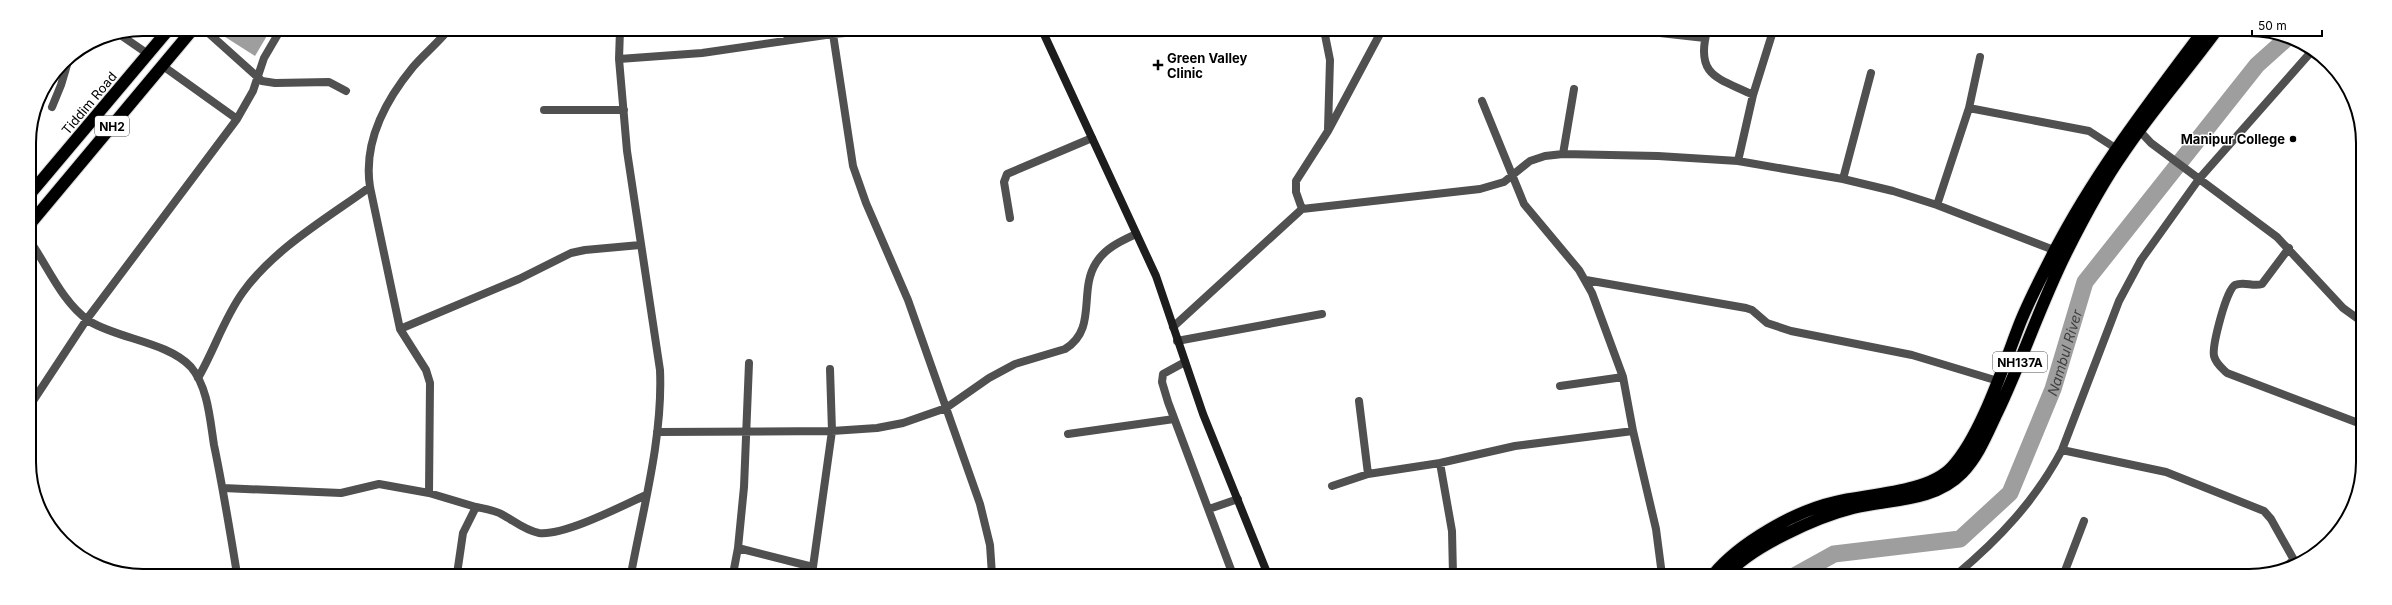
<svg xmlns="http://www.w3.org/2000/svg" width="2392" height="605" viewBox="0 0 2392 605" font-family="Inter,sans-serif">
	<style>
		.water { fill: #9e9e9e }
		.lines { fill: none; stroke-linecap: round; stroke-linejoin: round }
		.river { stroke: #9e9e9e; stroke-width: 17 }
		.highway-casing { stroke: #dbdbdb; stroke-width: 14 }
		.street { stroke: #505050; stroke-width: 8 }
		.secondary { stroke: #1d1d1d; stroke-width: 8 }
		.highway { stroke: #000; stroke-width: 12 }
		.poi-dot { fill: #000; stroke: #fff; stroke-width: 1.5 }
		.labels { text-anchor: middle; dominant-baseline: central; stroke-width: 3; stroke-linejoin: round; paint-order: stroke }
		.shield { fill: #fff; stroke: #4c4c4c; stroke-width: 1 }
		.shield-label { font-size: 12px; font-weight: bold; fill: #000 }
		.poi-label { font-size: 13px; font-weight: bold; fill: #000; stroke: #fff; text-anchor: start }
		.street-label { font-size: 13px; fill: #000; stroke: #fff }
		.water-label { font-size: 14px; font-style: italic; fill: #3f3f3f; stroke: #fff }
		.rim { fill: none; stroke: #000; stroke-width: 2 }
	</style>
	<rect width="100%" height="100%" fill="#fff"/>
	<!-- water -->
	<path class="water" d="M 225,29 L 271,29 L 255,56 L 222,35 Z"/>
	<g class="lines">
		<!-- river -->
		<path class="river" id="s1" d="M 1796,575 L 1834,554 L 1960,539 L 2010,493 L 2053,389 L 2085,282 L 2257,65 L 2286,39"/>
		<defs>
			<path id="highway" d="M 30,194 L 169,29
				M 30,224 L 193,29
				M 1713,575 C 1739,543 1795,511 1835,502 C 1868,494 1928,493 1952,467 C 1981,436 2004,364 2020,323 C 2030,298 2043,274 2055,250 C 2096,171 2150,102 2203,31
				M 1727,575 C 1750,547 1817,517 1853,508 C 1889,499 1934,502 1962,473 C 1978,457 1987,434 1997,413 C 2022,361 2040,305 2066,253 C 2083,219 2102,183 2124,152 C 2152,110 2186,72 2216,31"/>
		</defs>
		<!-- highway casing -->
		<use href="#highway" class="highway-casing"/>
		<!-- street -->
		<path class="street" d="M 204,29 L 262,81 L 275,83 L 329,82 L 346,91
			M 620,30 L 619,59 L 627,151 L 660,370 C 663,437 643,509 631,574
			M 786,30 L 788,40
			M 1324,30 L 1330,60 L 1328,129
			M 1642,31 L 1705,38
			M 1707,31 C 1695,77 1719,78 1753,95
			M 119,34 L 148,54
			M 833,34 L 853,166 L 866,203 L 908,300 L 980,504 L 990,545 L 992,575
			M 619,59 L 702,53 L 833,34 L 881,30
			M 163,66 L 237,119
			M 1482,101 L 1524,204 L 1579,270 L 1592,293 L 1623,377 L 1633,431 L 1656,529 L 1662,575
			M 52,107 L 61,85 L 69,58
			M 1969,108 L 2089,131 L 2120,151
			M 544,110 L 624,110
			M 2137,128 L 2151,143 L 2277,237 L 2343,308 L 2361,321
			M 1563,154 L 1574,89
			M 1738,161 L 1753,95 L 1773,31
			M 1843,179 L 1871,73
			M 1937,205 L 1969,108 L 1980,57
			M 1302,209 L 1296,192 L 1296,181 L 1328,131 L 1382,30
			M 1010,218 L 1004,182 L 1007,174 L 1092,138
			M 30,241 C 48,267 62,302 89,321 C 118,339 168,342 191,367 C 208,387 210,420 214,445 C 223,488 230,531 237,574
			M 2289,248 L 2262,284 C 2253,287 2244,281 2235,285 C 2226,290 2212,346 2214,356 C 2216,364 2222,368 2227,373 L 2361,424
			M 1586,280 L 1746,308 L 1752,310 L 1767,323 L 1791,331 L 1912,355 L 1998,381
			M 1173,327 L 1302,209 L 1480,189 L 1504,182 L 1530,161 L 1545,156 L 1563,154 L 1658,156 L 1738,161 L 1843,179 L 1893,191 L 1937,205 L 2059,252
			M 400,329 L 519,279 L 571,253 L 585,250 L 640,245
			M 1177,341 L 1322,314
			M 1185,362 L 1163,374 L 1162,382 L 1168,402 L 1233,575
			M 749,363 L 744,487 L 738,548 L 813,567
			M 198,378 C 214,351 224,318 243,292 C 275,248 326,219 370,187
			M 1560,386 L 1623,377
			M 1359,401 L 1368,474
			M 31,404 L 87,319 L 237,119 L 253,91 L 264,58 L 281,29
			M 657,432 L 832,431 L 877,428 L 903,423 L 946,408 L 989,378 L 1015,364 L 1065,349 C 1098,329 1078,291 1096,263 C 1105,248 1121,241 1136,234
			M 1068,434 L 1174,419
			M 2062,450 L 2166,472 L 2264,511 L 2271,519 L 2294,560 L 2300,563
			M 1440,463 L 1452,531 L 1453,575
			M 1332,486 L 1368,474 L 1440,463 L 1515,446 L 1633,431
			M 223,488 L 341,493 L 379,484 L 429,493 L 476,507
			M 429,493 L 430,383 L 426,370 L 400,329 L 370,187 C 363,142 385,101 413,67 C 424,54 438,43 449,29
			M 1209,509 L 1238,499
			M 2281,570 L 2294,560
			M 457,574 L 463,533 L 476,507 C 485,509 495,510 503,515 C 514,521 526,531 539,533 C 564,536 622,506 646,495
			M 733,574 L 738,548
			M 812,574 L 832,431 L 830,369
			M 1956,575 C 1999,539 2035,501 2062,450 L 2119,301 L 2141,260 L 2199,179 L 2311,52
			M 2063,576 L 2084,521"/>
		<!-- secondary -->
		<path class="secondary" d="M 1042,30 L 1156,276 L 1203,414 L 1268,575"/>
		<!-- highway -->
		<use href="#highway" class="highway"/>
	</g>
	<!-- markers -->
	<g class="poi-dot">
		<path d="M1156 59h4v4h4v4h-4v4h-4v-4h-4v-4h4z"/>
		<circle cx="2293" cy="139" r="4"/>
	</g>
	<g class="labels">
		<!-- shield labels -->
		<g class="shield">
			<rect x="95" y="116" width="34" height="20" rx="3"/>
			<rect x="1993" y="352" width="54" height="20" rx="3"/>
		</g>
		<g class="shield-label">
			<text x="112" y="126">NH2</text>
			<text x="2020" y="362">NH137A</text>
		</g>
		<!-- poi labels -->
		<g class="poi-label">
			<text x="1167" y="58">Green Valley<tspan x="1167" dy="15">Clinic</tspan></text>
			<text x="2285" y="139" text-anchor="end">Manipur College</text>
		</g>
		<!-- street labels -->
		<g class="street-label">
			<text transform="translate(89 103) rotate(-50)">Tiddim Road</text>
		</g>
		<!-- water labels -->
		<g class="water-label">
			<text stroke="none"><textPath href="#s1" startOffset="389">Nambul River</textPath></text>
		</g>
	</g>
	<!-- crop -->
	<path d="M0 0H2392V605H0ZM143 36H2249A107 107 0 0 1 2356 143V462A107 107 0 0 1 2249 569H143A107 107 0 0 1 36 462V143A107 107 0 0 1 143 36Z" fill="#fff" fill-rule="evenodd"/>
	<path class="rim" d="M143 36H2249A107 107 0 0 1 2356 143V462A107 107 0 0 1 2249 569H143A107 107 0 0 1 36 462V143A107 107 0 0 1 143 36Z"/>
	<!-- scale -->
	<path d="M2252 30v6h70v-6" fill="none" stroke="#000000" stroke-width="2"/>
	<text x="2258" y="30" font-size="12" fill="#000000" stroke="#ffffff" stroke-width="3" paint-order="stroke">50 m</text>
</svg>
